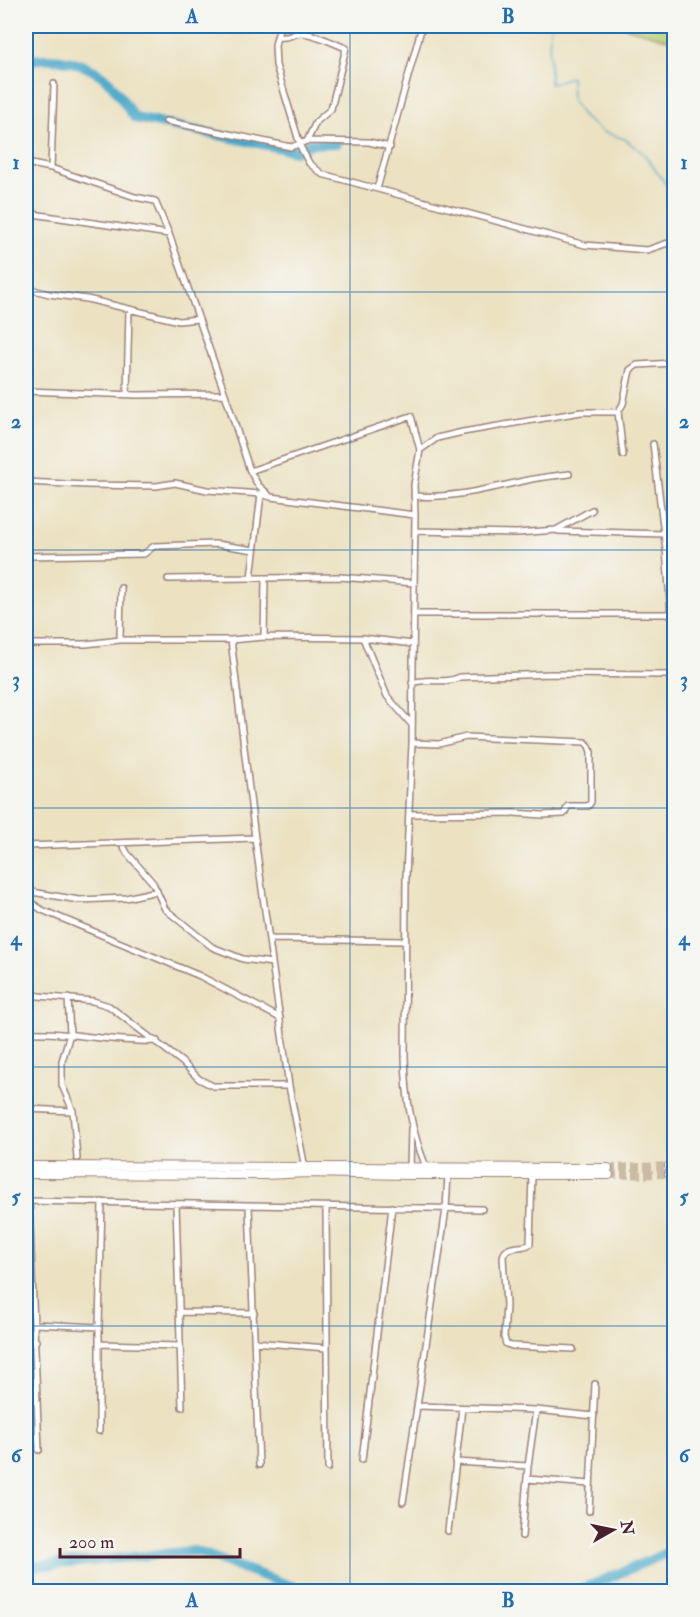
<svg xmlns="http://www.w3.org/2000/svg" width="700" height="1617" viewBox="0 0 700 1617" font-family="'IM FELL Double Pica',serif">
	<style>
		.green { fill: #bace72; stroke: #82764e; stroke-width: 1.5 }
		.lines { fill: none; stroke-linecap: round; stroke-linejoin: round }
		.stream { stroke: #4aa8c9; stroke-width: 1.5 }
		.river { stroke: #4aa8c9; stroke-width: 10 }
		.primary-tunnel { stroke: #ccbba4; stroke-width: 8; stroke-dasharray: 8 4; stroke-linecap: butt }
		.street-casing { stroke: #9b8076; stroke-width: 8 }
		.primary-casing { stroke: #9b8076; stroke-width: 10 }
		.street { stroke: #fff; stroke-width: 5 }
		.primary { stroke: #fff; stroke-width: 8 }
		.grid { fill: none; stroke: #1f6fb2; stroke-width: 1.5; stroke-opacity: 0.55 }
		.neatline { fill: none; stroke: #1f6fb2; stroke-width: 2 }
		.grid-label { font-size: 20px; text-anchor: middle; font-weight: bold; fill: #1f6fb2 }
	</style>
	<rect width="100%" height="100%" fill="#f6f6f2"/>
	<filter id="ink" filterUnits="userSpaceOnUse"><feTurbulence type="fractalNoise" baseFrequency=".0167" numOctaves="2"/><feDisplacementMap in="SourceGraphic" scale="12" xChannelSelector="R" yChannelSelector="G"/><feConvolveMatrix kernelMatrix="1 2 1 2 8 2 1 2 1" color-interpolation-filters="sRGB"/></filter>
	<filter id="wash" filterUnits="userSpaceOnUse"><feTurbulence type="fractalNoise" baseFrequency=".008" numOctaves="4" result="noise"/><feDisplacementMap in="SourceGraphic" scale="24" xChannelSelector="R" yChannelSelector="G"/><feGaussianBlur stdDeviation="1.35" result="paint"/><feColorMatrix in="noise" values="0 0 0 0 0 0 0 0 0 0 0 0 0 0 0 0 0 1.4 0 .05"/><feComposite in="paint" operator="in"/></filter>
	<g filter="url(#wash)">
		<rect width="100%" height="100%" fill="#ece2c2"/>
		<!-- green -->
		<path class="green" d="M 621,26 L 674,26 L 674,41 L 628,28 Z"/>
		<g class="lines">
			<!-- stream -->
			<path class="stream" d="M 551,26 C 547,45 551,64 550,84 L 571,77 L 572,101 L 584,118 L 603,132 L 625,139 L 644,154 L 670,190 L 674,194"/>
			<!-- river -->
			<path class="river" d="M 26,61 C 54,55 90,62 110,83 C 119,93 126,107 135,118 L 296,151 L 310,144 L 337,143
				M 26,1567 L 195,1551 L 308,1592
				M 575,1592 L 674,1550"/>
		</g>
	</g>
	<g filter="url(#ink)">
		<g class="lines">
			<!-- primary-tunnel -->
			<path class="primary-tunnel" d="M 608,1168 L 669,1166
				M 609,1175 L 669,1174"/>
			<defs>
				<path id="street" d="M 280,26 L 275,45 L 276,65 L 301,148 L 309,163 L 322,174 L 585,245 L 647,250 L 674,241
					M 166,121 L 291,147 L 307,141 L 316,122 L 331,109 L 346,48 C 335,44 312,32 300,33 C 291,34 289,39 277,37
					M 307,141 L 369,142 L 390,147
					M 26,163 L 51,168 L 135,197 L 155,201 L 169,234 L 225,394 L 250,471 L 258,485 L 268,494
					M 51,168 L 54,84
					M 377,189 L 422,26
					M 26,213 L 169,234
					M 26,288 L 49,294 L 87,299 L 179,321 L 198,319
					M 26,391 L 137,395 L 225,394
					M 127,394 L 129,309
					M 618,412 L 623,455
					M 653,444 L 664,534
					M 250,471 L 411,416 L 420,450
					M 26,482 L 86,485 L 156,486 L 175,483 L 207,490 L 261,494 L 271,497 L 415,515 L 412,743 L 406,876 L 405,1056 C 406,1098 410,1126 426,1167
					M 261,494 L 251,578 L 263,578 L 265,581 L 264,637
					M 414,496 C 453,499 490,488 528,480 C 541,477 556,476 569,474
					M 415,515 L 414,485 L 420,450 L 437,438 L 463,432 L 581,412 L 618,412 L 623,404 L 630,370 L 637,365 L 674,363
					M 415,531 L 517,533 L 556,530 L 592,510
					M 558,531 L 664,534 L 666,549 L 674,548
					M 26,556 L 144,554 L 154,546 L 216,544 L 254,550
					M 263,578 L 340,577 L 414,583
					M 168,579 L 251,578
					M 414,614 L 671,614 L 666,549
					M 363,638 L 387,696 L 412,725
					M 120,640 L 121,588
					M 231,640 L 255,838 L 289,1086 L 305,1168
					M 26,644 L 86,644 L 120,640 L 231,640 L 264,637 L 363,638 L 413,644
					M 412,683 C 430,677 443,685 460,677 L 551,674 L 669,675 L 674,680
					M 409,814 L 514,813 L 542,815 L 564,814 L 568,806 L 588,806 L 591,802 L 591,752 L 589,746 L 585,742 L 466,737 L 439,744 L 412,743
					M 122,843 L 127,853 L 153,883 L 165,909 L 212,947 L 243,959 L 272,963
					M 26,846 L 255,838
					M 26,891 L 79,900 L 126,898 L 157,891
					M 26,899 L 42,910 L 200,976 L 280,1018
					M 269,939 L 404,941
					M 26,993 L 39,996 L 93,1001 L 109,1006 L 182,1062 L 199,1079 L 213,1086 L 289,1086
					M 68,998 L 70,1034 L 62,1061 L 62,1085 L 73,1111
					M 26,1033 C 70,1031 113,1043 157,1041
					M 26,1109 L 73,1111 L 77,1158
					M 410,1170 L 411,1128
					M 532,1175 L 530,1244 C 521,1250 506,1243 503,1257 L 506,1305 L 504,1337 L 506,1344 L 512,1346 L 573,1349
					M 26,1201 L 482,1209
					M 29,1201 L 39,1450
					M 176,1204 L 182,1407
					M 249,1206 L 259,1465
					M 326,1207 L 328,1468
					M 179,1312 L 254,1313
					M 35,1324 L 99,1327
					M 26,1341 L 36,1341
					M 254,1342 L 326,1348
					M 99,1344 L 180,1346
					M 418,1406 L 536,1410 L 594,1416
					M 99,1431 L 99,1327 L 102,1202
					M 362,1460 L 392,1207
					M 455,1462 L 528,1466
					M 527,1479 L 590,1484
					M 403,1502 L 446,1209 L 448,1175
					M 589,1511 L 595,1384
					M 448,1531 L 462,1408
					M 522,1536 L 528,1466 L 536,1410"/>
				<path id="primary" d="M 26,1166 L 608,1168
					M 669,1166 L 674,1166
					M 26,1174 L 265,1175 L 306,1173 L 410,1175 L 609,1175
					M 669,1174 L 674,1174"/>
			</defs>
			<!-- street casing -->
			<use href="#street" class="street-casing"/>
			<!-- primary casing -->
			<use href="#primary" class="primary-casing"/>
			<!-- street -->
			<use href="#street" class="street"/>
			<!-- primary -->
			<use href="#primary" class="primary"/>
		</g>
	</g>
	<!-- grid -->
	<path class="grid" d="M 350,26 L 350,1592M 26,292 L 674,292M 26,550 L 674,550M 26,808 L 674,808M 26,1067 L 674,1067M 26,1326 L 674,1326"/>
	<!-- margin -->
	<rect width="700" height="1617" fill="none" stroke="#f6f6f2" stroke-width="66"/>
	<!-- north arrow -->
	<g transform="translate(613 1530) rotate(81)" stroke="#f6f6f2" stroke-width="4.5" paint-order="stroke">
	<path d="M0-4.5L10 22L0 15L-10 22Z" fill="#4a1f2b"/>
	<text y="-9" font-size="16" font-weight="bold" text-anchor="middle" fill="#4a1f2b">N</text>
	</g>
	<!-- scale -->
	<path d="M60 1548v9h180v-9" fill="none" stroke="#4a1f2b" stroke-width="3"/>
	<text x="69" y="1548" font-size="18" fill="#4a1f2b" stroke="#f6f6f2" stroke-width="4.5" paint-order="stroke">200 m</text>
	<rect x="33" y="33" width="634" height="1551" class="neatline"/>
	<g class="grid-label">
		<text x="192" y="23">A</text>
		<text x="508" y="23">B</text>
		<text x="16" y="169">1</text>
		<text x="684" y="169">1</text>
		<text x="16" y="428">2</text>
		<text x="684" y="428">2</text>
		<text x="16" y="686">3</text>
		<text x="684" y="686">3</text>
		<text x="16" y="945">4</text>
		<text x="684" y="945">4</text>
		<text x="16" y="1203">5</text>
		<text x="684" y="1203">5</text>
		<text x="16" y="1462">6</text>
		<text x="684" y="1462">6</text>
		<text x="192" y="1607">A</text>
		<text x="508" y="1607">B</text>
	</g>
</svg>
